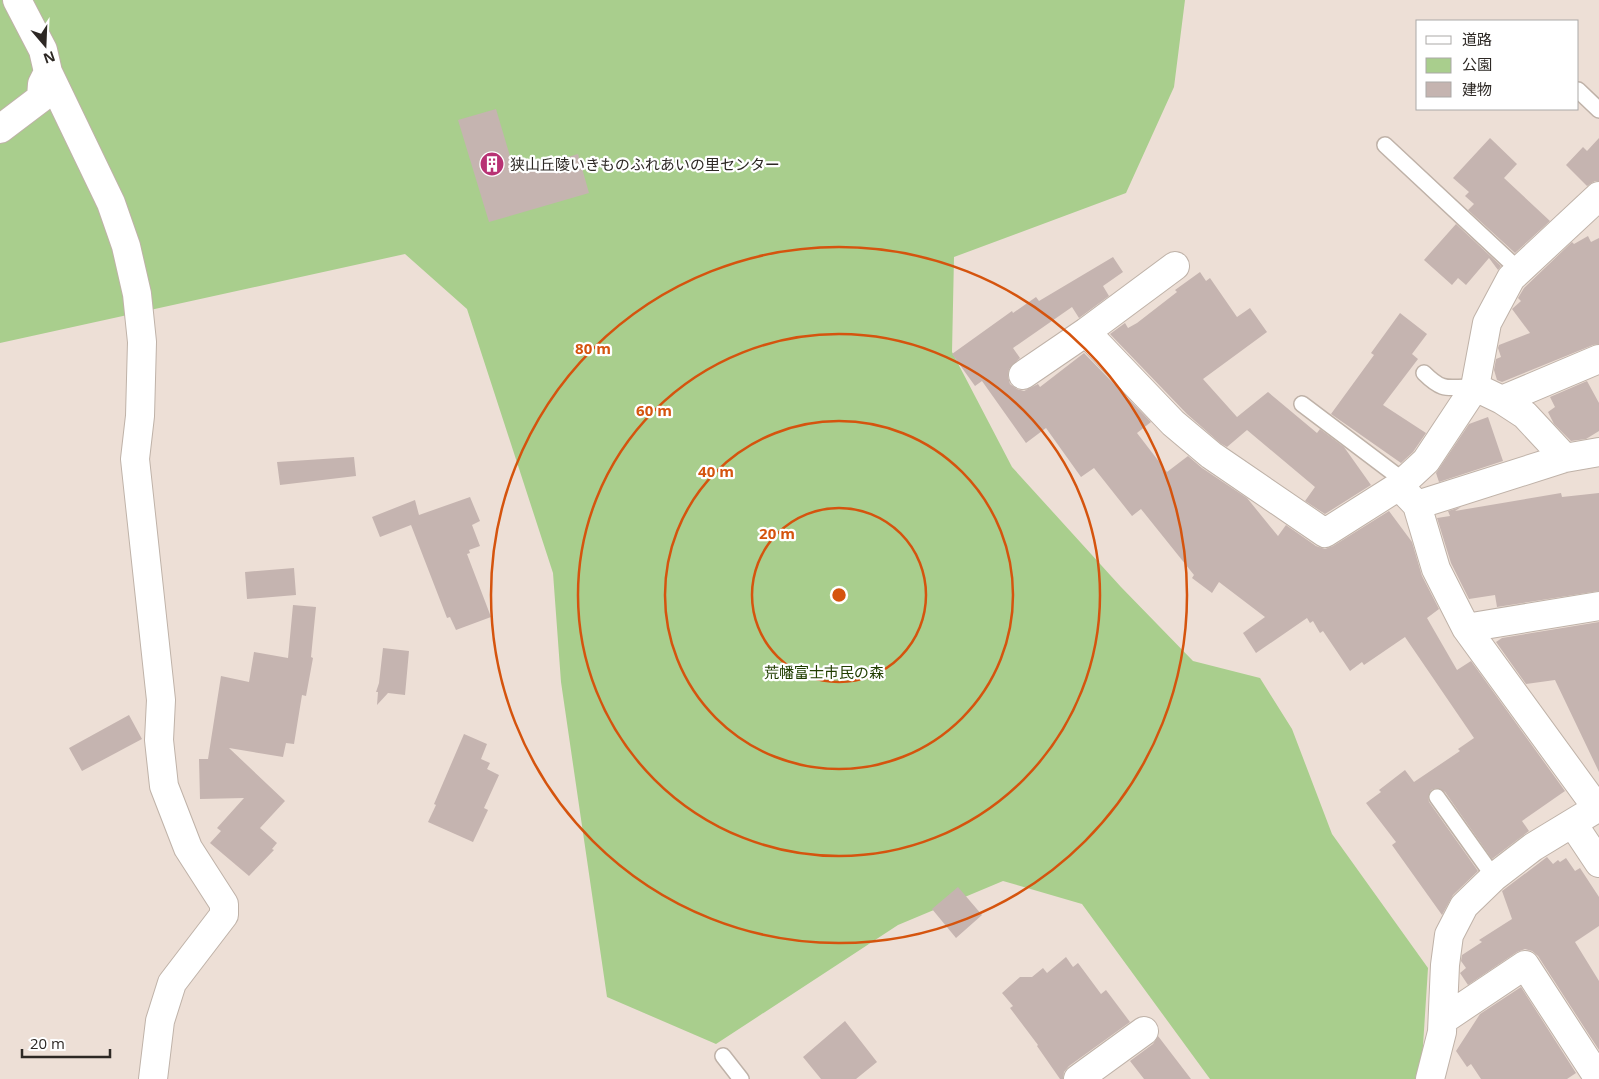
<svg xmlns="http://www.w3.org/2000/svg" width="1599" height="1079" viewBox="0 0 1599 1079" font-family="'Open Sans','Noto Sans JP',sans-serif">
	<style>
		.green { fill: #a9ce8d }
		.building { fill: #c5b4b0 }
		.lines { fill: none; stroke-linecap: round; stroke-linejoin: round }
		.lane-casing { stroke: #bfb2a8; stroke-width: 18 }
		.street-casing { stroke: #bfb2a8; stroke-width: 30 }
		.lane { stroke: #fff; stroke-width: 15 }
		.street { stroke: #fff; stroke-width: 28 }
		.ring { fill: none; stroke: #d5540e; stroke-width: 2.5 }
		.labels { text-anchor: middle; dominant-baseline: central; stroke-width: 4.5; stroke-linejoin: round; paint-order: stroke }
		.poi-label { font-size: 15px; fill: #2d2824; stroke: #fff; text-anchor: start }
		.park-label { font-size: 15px; fill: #213e00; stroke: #fff }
		.centre { fill: #d5540e; stroke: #fff; stroke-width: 2.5 }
		.ring-label { font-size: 15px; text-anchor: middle; font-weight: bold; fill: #d5540e; stroke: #fff; stroke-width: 4.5; stroke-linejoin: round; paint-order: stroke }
	</style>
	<rect width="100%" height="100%" fill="#eddfd6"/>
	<!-- green -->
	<path class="green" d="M 0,0 L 1185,0 L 1174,87 L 1126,193 L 954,257 L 952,352 L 1012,467 L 1121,587 L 1193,661 L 1260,678 L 1292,729 L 1332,834 L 1428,968 L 1421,1077 L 1419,1079 L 1210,1079 L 1082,904 L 1003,881 L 898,925 L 716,1044 L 607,997 L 561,682 L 553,573 L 467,309 L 405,254 L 0,343 Z"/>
	<!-- building -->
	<path class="building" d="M 496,109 L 515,173 L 578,154 L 589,193 L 489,222 L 458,120 Z
		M 1490,138 L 1517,164 L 1504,178 L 1550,221 L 1515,253 L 1468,210 L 1474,204 L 1465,196 L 1469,192 L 1453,178 Z
		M 1599,138 L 1599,181 L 1595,181 L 1587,186 L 1566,165 L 1583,147 L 1587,151 Z
		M 1456,224 L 1501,266 L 1498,270 L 1489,258 L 1466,285 L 1458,278 L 1452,285 L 1424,260 Z
		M 1588,236 L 1591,242 L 1599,238 L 1599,344 L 1593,345 L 1502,382 L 1497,380 L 1494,370 L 1496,359 L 1501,357 L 1498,348 L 1499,345 L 1530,333 L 1512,309 L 1521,301 L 1518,298 L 1524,288 L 1572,242 L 1574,244 Z
		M 1113,257 L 1123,272 L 1103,286 L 1109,296 L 1079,318 L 1072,307 L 1013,348 L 1020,358 L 1009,369 L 1008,377 L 1010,384 L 1017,389 L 1024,391 L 1038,384 L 1040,387 L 1084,353 L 1151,422 L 1137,433 L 1167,472 L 1188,456 L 1202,468 L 1247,498 L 1278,536 L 1286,525 L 1316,546 L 1325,549 L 1333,546 L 1389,511 L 1412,542 L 1422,576 L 1439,609 L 1427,618 L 1457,670 L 1471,661 L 1565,791 L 1522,821 L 1529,831 L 1492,859 L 1445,792 L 1437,788 L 1431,790 L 1428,797 L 1429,802 L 1478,871 L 1453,895 L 1442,915 L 1392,845 L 1396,842 L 1366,803 L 1381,792 L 1379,790 L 1405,770 L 1414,782 L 1460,751 L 1458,749 L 1474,738 L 1405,637 L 1364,665 L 1362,662 L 1350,671 L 1323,631 L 1320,633 L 1313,621 L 1310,623 L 1307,618 L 1256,653 L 1243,633 L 1265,617 L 1219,582 L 1212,593 L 1192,578 L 1194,575 L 1141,509 L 1132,516 L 1094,468 L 1081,477 L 1046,428 L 1026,443 L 982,381 L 975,386 L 952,354 L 1012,311 L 1013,313 L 1036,297 L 1039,301 Z
		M 1200,272 L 1206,281 L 1210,278 L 1237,317 L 1250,308 L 1267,332 L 1203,379 L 1237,417 L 1268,392 L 1317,433 L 1320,429 L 1344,447 L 1371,485 L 1325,514 L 1305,501 L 1315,487 L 1247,430 L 1227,447 L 1220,443 L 1187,414 L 1110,334 L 1125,323 L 1128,328 L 1137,323 L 1177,292 L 1175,290 Z
		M 1400,313 L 1427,334 L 1412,354 L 1418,359 L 1383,405 L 1426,433 L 1413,452 L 1401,463 L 1331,414 L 1374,355 L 1371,353 Z
		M 1587,381 L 1599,403 L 1599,431 L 1586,439 L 1571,441 L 1554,424 L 1548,412 L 1555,407 L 1550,397 Z
		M 1488,417 L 1503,461 L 1439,482 L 1436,473 L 1469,424 Z
		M 354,457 L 356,476 L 280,485 L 277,462 Z
		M 1561,493 L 1562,497 L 1599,493 L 1599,591 L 1497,607 L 1495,595 L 1469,599 L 1451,563 L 1437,518 L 1450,516 L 1448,511 L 1461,507 L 1455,511 Z
		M 470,497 L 480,521 L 472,525 L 480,546 L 469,550 L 470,553 L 467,554 L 491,617 L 456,630 L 450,617 L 447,618 L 411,525 L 380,537 L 372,517 L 415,500 L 419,515 Z
		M 294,568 L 296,595 L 247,599 L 245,572 Z
		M 293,605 L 316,607 L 311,657 L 313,658 L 306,696 L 302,695 L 294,744 L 286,743 L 283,757 L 229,748 L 285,801 L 260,828 L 277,843 L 272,849 L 274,850 L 249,876 L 210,843 L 221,831 L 217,828 L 244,798 L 200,799 L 199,759 L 208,759 L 221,676 L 249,682 L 254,652 L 288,658 Z
		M 1599,622 L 1599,772 L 1555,680 L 1526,684 L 1496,642 L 1502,638 Z
		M 383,648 L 409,651 L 405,695 L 388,693 L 377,705 L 378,692 L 376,692 L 379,683 Z
		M 129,715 L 142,739 L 82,771 L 69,748 Z
		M 464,734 L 487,744 L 481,759 L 490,763 L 487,769 L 499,775 L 484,808 L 488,810 L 473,842 L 428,822 L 436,805 L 434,804 Z
		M 1547,857 L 1553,864 L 1558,860 L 1560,862 L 1566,858 L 1575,871 L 1580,868 L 1599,897 L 1599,926 L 1575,942 L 1599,981 L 1599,1050 L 1538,956 L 1532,951 L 1525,949 L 1517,952 L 1468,985 L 1460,973 L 1466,968 L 1461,961 L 1462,955 L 1482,942 L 1479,940 L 1512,919 L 1502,891 Z
		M 958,887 L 982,915 L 956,938 L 932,909 Z
		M 1066,957 L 1073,967 L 1078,963 L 1101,994 L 1106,990 L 1130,1022 L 1069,1066 L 1064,1072 L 1063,1079 L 1060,1079 L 1037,1046 L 1038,1045 L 1010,1008 L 1013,1006 L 1002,993 L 1020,977 L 1032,977 L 1043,968 L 1047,973 Z
		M 1521,987 L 1576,1073 L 1567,1079 L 1481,1079 L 1471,1064 L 1467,1067 L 1456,1051 L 1480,1014 Z
		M 845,1021 L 877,1062 L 856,1079 L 821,1079 L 803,1057 Z
		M 1158,1036 L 1191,1079 L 1144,1079 L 1130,1061 L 1153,1044 Z"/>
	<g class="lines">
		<defs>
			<path id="lane" d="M 1578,90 L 1599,110
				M 1385,145 L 1520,271
				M 1424,373 C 1445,394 1449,386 1475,387
				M 1302,404 L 1404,481
				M 1437,797 L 1494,877
				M 723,1056 L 741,1079"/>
			<path id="street" d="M 17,0 L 43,50 L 48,72 L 111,203 L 126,246 L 137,294 L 142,342 L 140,416 L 135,459 L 161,700 L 159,740 L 164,786 L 188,848 L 224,904 L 224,915 L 172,983 L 160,1021 L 153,1079
				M 0,129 L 41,98 L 42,84 L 48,72
				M 1086,332 L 1173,423 L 1211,455 L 1325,533 L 1399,486 L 1426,461 L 1475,387 L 1487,323 L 1511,278 L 1599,196
				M 1023,375 L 1086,332 L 1175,266
				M 1475,387 L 1502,400 L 1525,415 L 1565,458
				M 1502,400 L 1599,359
				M 1399,486 L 1417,505 L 1436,569 L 1466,628 L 1597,808
				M 1417,505 L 1565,458 L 1599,452
				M 1466,628 L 1599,606
				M 1573,824 L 1599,863
				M 1443,1020 L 1525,965 L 1599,1079
				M 1078,1079 L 1144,1031
				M 1430,1079 L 1442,1032 L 1445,965 L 1449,935 L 1464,906 L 1494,877 L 1533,847 L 1599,807"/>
		</defs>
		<!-- lane casing -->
		<use href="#lane" class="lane-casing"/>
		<!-- street casing -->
		<use href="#street" class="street-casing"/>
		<!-- lane -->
		<use href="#lane" class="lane"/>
		<!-- street -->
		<use href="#street" class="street"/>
	</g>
	<!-- distance rings -->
	<g class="ring">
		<circle cx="839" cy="595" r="87"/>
		<circle cx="839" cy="595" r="174"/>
		<circle cx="839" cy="595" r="261"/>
		<circle cx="839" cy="595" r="348"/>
	</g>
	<!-- icons -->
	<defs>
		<symbol id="building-disc" viewBox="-11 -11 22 22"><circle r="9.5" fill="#b83274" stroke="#fff"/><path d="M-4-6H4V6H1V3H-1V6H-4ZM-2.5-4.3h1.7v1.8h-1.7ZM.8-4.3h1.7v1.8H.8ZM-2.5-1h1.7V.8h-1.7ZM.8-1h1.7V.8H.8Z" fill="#fff"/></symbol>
	</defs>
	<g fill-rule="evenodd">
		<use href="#building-disc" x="478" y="150" width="28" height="28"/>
	</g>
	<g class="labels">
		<!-- poi labels -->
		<g class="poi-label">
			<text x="510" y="164">狭山丘陵いきものふれあいの里センター</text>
		</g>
		<!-- park labels -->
		<g class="park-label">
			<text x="824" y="672">荒幡富士市民の森</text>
		</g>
	</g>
	<circle cx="839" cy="595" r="8" class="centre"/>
	<g class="ring-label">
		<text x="593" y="354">80 m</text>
		<text x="654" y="416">60 m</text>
		<text x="716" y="477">40 m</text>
		<text x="777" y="539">20 m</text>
	</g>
	<!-- legend -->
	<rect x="1416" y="20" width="162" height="90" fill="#ffffff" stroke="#aba9a7"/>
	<rect x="1426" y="36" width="25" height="8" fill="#ffffff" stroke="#aba9a7"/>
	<text x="1462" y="45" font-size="15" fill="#2d2824">道路</text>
	<rect x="1426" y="58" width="25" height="15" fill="#a9ce8d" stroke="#aba9a7"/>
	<text x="1462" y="70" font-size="15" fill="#2d2824">公園</text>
	<rect x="1426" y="82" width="25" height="15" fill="#c5b4b0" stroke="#aba9a7"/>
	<text x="1462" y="95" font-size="15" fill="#2d2824">建物</text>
	<!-- north arrow -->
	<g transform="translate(45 45) rotate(161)" stroke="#ffffff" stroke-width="4" paint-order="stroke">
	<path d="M0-4L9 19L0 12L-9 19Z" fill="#2d2824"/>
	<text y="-8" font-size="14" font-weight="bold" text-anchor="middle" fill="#2d2824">N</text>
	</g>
	<!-- scale -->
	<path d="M22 1049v8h88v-8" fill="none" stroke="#2d2824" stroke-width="2.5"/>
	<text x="30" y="1049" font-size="15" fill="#2d2824" stroke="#ffffff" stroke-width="4" paint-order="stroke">20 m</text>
</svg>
